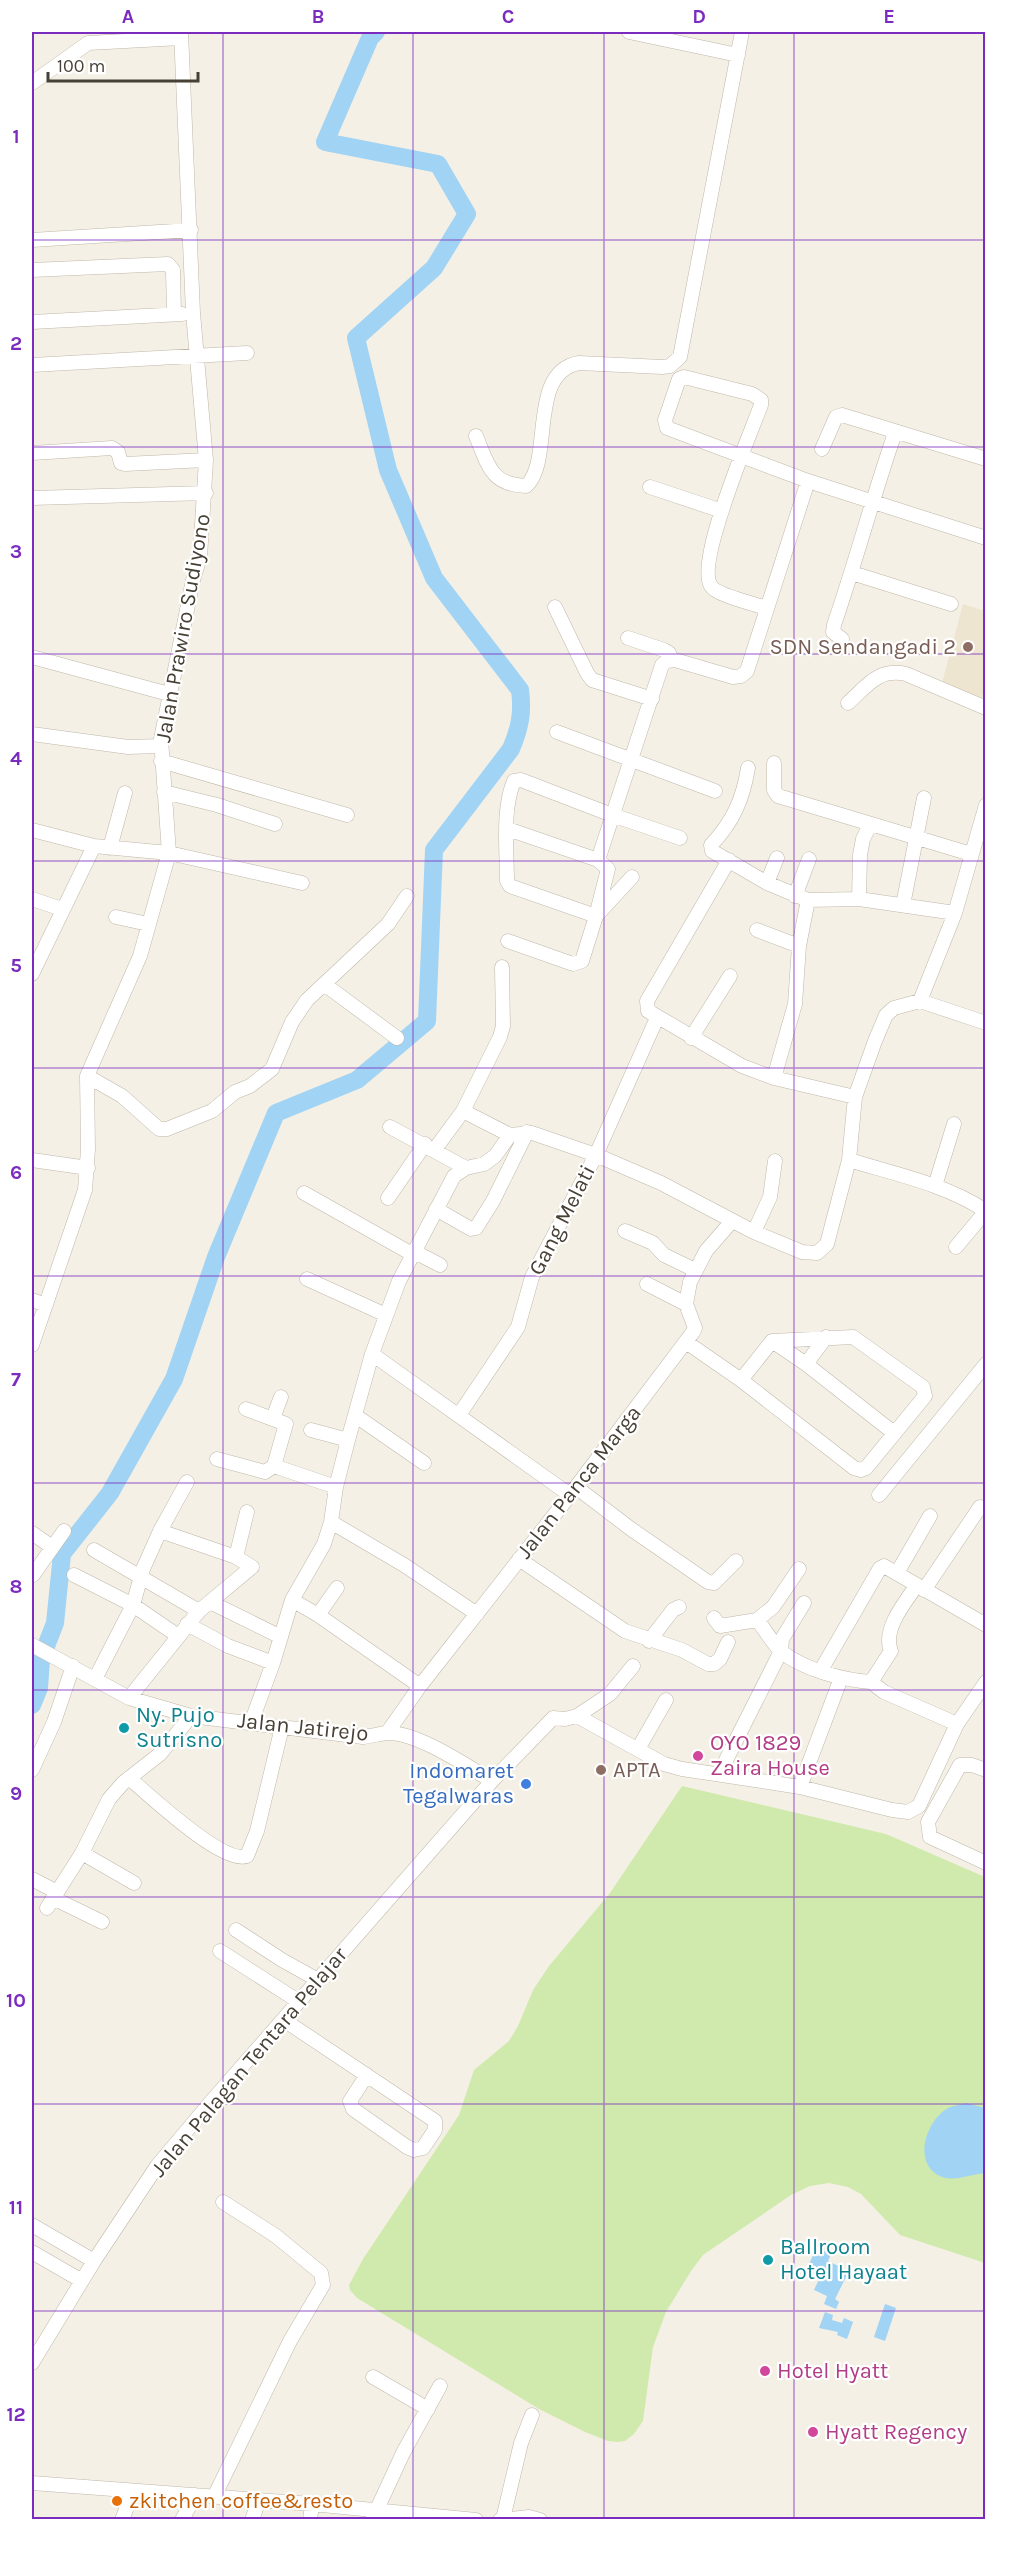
<svg xmlns="http://www.w3.org/2000/svg" width="1017" height="2551" viewBox="0 0 1017 2551" font-family="Karla,sans-serif">
	<style>
		.education { fill: #eee5d0 }
		.green { fill: #d0eaad }
		.water { fill: #a0d3f4 }
		.lines { fill: none; stroke-linecap: round; stroke-linejoin: round }
		.river { stroke: #a0d3f4; stroke-width: 18 }
		.minor-casing { stroke: #c0b7a8; stroke-width: 15 }
		.minor { stroke: #fff; stroke-width: 14 }
		.grid { fill: none; stroke: #7b2cbf; stroke-width: 1.5; stroke-opacity: 0.55 }
		.education-dot { fill: #8d6e63; stroke: #fff; stroke-width: 2 }
		.culture-dot { fill: #0f9aa8; stroke: #fff; stroke-width: 2 }
		.hotel-dot { fill: #d1479c; stroke: #fff; stroke-width: 2 }
		.shop-dot { fill: #3f7fe0; stroke: #fff; stroke-width: 2 }
		.food-dot { fill: #e8710a; stroke: #fff; stroke-width: 2 }
		.labels { text-anchor: middle; dominant-baseline: central; stroke-width: 4.5; stroke-linejoin: round; paint-order: stroke }
		.street-label { font-size: 22px; fill: #474035; stroke: #fff }
		.education-label { font-size: 22px; fill: #785e54; stroke: #fff; text-anchor: end }
		.culture-label { font-size: 22px; fill: #0d838f; stroke: #fff; text-anchor: start }
		.hotel-label { font-size: 22px; fill: #b23c85; stroke: #fff; text-anchor: start }
		.shop-label { font-size: 22px; fill: #366cbe; stroke: #fff; text-anchor: end }
		.food-label { font-size: 22px; fill: #c56008; stroke: #fff; text-anchor: start }
		.neatline { fill: none; stroke: #7b2cbf; stroke-width: 2 }
		.grid-label { font-size: 20px; text-anchor: middle; font-weight: bold; fill: #7b2cbf }
	</style>
	<rect width="100%" height="100%" fill="#f4f0e6"/>
	<!-- education -->
	<path class="education" d="M 963,604 L 985,611 L 985,699 L 942,683 Z"/>
	<!-- green -->
	<path class="green" d="M 682,1786 L 886,1834 L 985,1877 L 985,2263 L 900,2235 L 861,2194 L 848,2187 L 829,2183 L 810,2186 L 791,2195 L 703,2255 L 691,2271 L 666,2312 L 653,2347 L 643,2421 L 634,2434 L 625,2441 L 618,2442 L 608,2441 L 585,2432 L 539,2409 L 357,2298 L 350,2290 L 349,2285 L 363,2259 L 459,2115 L 474,2070 L 509,2041 L 518,2026 L 533,1990 L 549,1966 L 610,1893 Z"/>
	<!-- water -->
	<path class="water" d="M 966,2103 L 985,2108 L 985,2173 C 970,2174 951,2184 936,2174 C 914,2159 927,2122 945,2110 C 950,2106 959,2105 966,2103 Z
		M 817,2247 L 831,2254 L 828,2261 L 849,2271 L 835,2299 L 839,2302 L 836,2309 L 824,2304 L 827,2296 L 814,2290 L 822,2273 L 808,2266 Z
		M 885,2304 L 896,2308 L 885,2341 L 874,2337 Z
		M 825,2312 L 833,2315 L 832,2320 L 842,2323 L 844,2318 L 853,2322 L 847,2339 L 837,2335 L 838,2332 L 819,2328 Z"/>
	<g class="lines">
		<!-- river -->
		<path class="river" d="M 32,1705 L 39,1688 L 41,1659 L 55,1623 L 62,1554 L 110,1493 L 174,1379 L 216,1257 L 276,1113 L 357,1080 L 427,1021 L 434,850 L 511,749 C 520,728 523,712 520,690 L 434,578 L 388,470 L 356,338 L 434,268 L 467,214 L 438,164 L 325,142 L 370,38 L 376,32"/>
		<defs>
			<path id="minor" d="M 629,32 L 738,55
				M 32,83 L 88,43 L 181,38
				M 32,240 L 191,230
				M 32,270 L 168,264 L 173,270 L 174,314
				M 32,322 L 182,314
				M 32,365 L 247,353
				M 476,436 C 488,465 491,485 526,486 C 554,462 527,372 579,363 L 662,367 L 670,366 L 680,357 L 742,32
				M 822,449 L 836,417 L 842,415 L 986,459
				M 32,453 L 112,448 L 118,452 L 121,463 L 125,464 L 206,460
				M 650,487 L 722,511
				M 32,498 L 206,493
				M 852,573 L 951,604
				M 555,607 L 587,673 L 592,680 L 652,699
				M 766,608 C 755,604 716,595 711,586 C 695,563 750,435 761,405 L 761,400 L 752,394 L 684,377 L 679,379 L 665,420 L 667,428 L 808,481
				M 628,638 L 664,650 L 669,653 L 671,660
				M 842,639 L 833,632 L 834,625 C 856,561 873,496 895,433
				M 32,657 L 169,694
				M 848,703 C 867,686 878,668 906,674 L 986,708
				M 557,732 L 715,791
				M 32,734 L 128,747 L 160,746
				M 161,761 L 347,815
				M 774,763 L 774,790 L 778,796 L 971,854
				M 748,768 C 743,799 733,822 711,845 L 712,851 L 767,883 L 808,900 L 859,899 L 955,913
				M 164,792 L 217,805 L 275,824
				M 508,829 L 598,860
				M 32,830 L 94,846
				M 110,848 L 125,793
				M 729,860 L 647,1001 L 648,1011 L 742,1066 L 774,1078 L 855,1097
				M 632,877 L 596,916 L 510,886 L 507,881 C 507,850 502,809 514,781 L 521,780 L 612,815 L 680,838
				M 767,883 L 777,858
				M 795,896 L 809,859
				M 32,899 L 62,909
				M 859,899 L 860,855 L 863,839 L 870,825
				M 903,905 L 924,798
				M 116,917 L 148,924
				M 757,930 L 799,946
				M 508,941 L 573,964 L 582,961 L 596,916 L 608,869 L 598,860 L 662,665 L 667,661 L 675,660 L 733,677 L 741,676 L 747,671 L 808,481 L 986,538
				M 32,974 L 94,846 L 169,853 L 302,883
				M 324,984 L 397,1038
				M 920,1001 L 986,1023
				M 691,1038 L 730,976
				M 87,1076 L 122,1096 L 159,1129 L 167,1129 L 212,1111 L 235,1092 L 250,1086 L 272,1069 L 292,1022 L 307,1000 L 388,924 L 407,896
				M 774,1078 L 795,1004 L 799,946 L 808,900
				M 463,1111 L 510,1135
				M 390,1127 L 466,1168
				M 435,1149 L 463,1111 L 500,1037 L 503,1026 L 502,967
				M 32,1160 L 88,1168
				M 849,1160 C 895,1174 945,1184 986,1211
				M 935,1186 L 954,1124
				M 304,1193 L 412,1254
				M 388,1198 L 425,1144
				M 436,1209 L 471,1229 L 476,1228 L 493,1201 L 527,1132
				M 625,1231 L 653,1243 L 664,1255 L 695,1270
				M 754,1232 L 770,1197 L 775,1161
				M 956,1247 L 986,1211
				M 413,1251 L 440,1265
				M 307,1279 L 386,1315
				M 647,1284 L 686,1304
				M 32,1300 L 46,1305
				M 772,1341 L 806,1364 L 894,1433
				M 686,1342 L 741,1380 L 854,1468 L 861,1470 L 866,1468 L 925,1396 L 923,1387 L 853,1337 L 772,1341 L 741,1380
				M 32,1345 L 85,1190 L 88,1149 L 87,1076 L 140,956 L 169,853 L 161,739 L 193,580 L 200,557 L 206,460 L 193,313 L 181,32
				M 372,1354 L 570,1495
				M 806,1364 L 826,1337
				M 459,1415 L 518,1327 L 532,1277 L 596,1155 L 657,1018
				M 356,1416 L 424,1463
				M 273,1418 L 281,1397
				M 311,1430 L 348,1440
				M 217,1459 L 265,1472 L 274,1466 L 286,1424 L 246,1409
				M 274,1466 L 336,1487
				M 576,1487 L 631,1529 L 708,1582 L 714,1583 L 736,1561
				M 879,1495 L 986,1364
				M 331,1522 L 404,1565 L 477,1614
				M 32,1533 L 52,1547
				M 94,1550 L 199,1611
				M 236,1557 L 247,1512
				M 519,1559 L 625,1631 L 682,1650 L 708,1664 L 714,1664 L 720,1659 L 728,1642
				M 884,1566 L 986,1625
				M 897,1573 L 930,1516
				M 33,1575 L 64,1531
				M 74,1575 L 133,1605 L 178,1636
				M 917,1585 C 905,1602 882,1630 891,1651 L 871,1682 L 884,1692 L 957,1724
				M 924,1590 L 980,1507
				M 292,1600 L 318,1615 L 420,1686
				M 210,1602 L 281,1637
				M 318,1615 L 337,1588
				M 714,1618 L 720,1626 L 757,1620 C 765,1629 773,1645 783,1653 C 806,1670 843,1680 871,1682
				M 757,1620 L 773,1607 L 799,1569
				M 187,1624 L 228,1646 L 273,1663
				M 649,1641 L 673,1610 L 679,1607
				M 32,1645 L 129,1698 L 191,1716 L 363,1737 C 371,1736 379,1734 386,1733 C 416,1731 467,1766 492,1781
				M 821,1670 L 880,1568
				M 95,1679 L 133,1605 L 143,1569 L 160,1531
				M 129,1698 L 199,1611 L 252,1567 L 236,1557 L 160,1531 L 187,1482
				M 577,1716 L 610,1694 L 633,1666
				M 251,1723 L 273,1663 L 292,1600 L 324,1544 L 331,1522 L 336,1487 L 348,1440 L 372,1354 L 399,1281 L 454,1176 L 466,1168 L 484,1164 L 495,1156 L 510,1135 L 532,1133 L 596,1155 L 661,1183 L 754,1232 L 802,1252 L 817,1253 L 827,1244 L 849,1160 L 855,1097 L 875,1041 L 886,1015 L 894,1008 L 920,1001 L 955,913 L 986,805
				M 387,1733 L 420,1686 L 570,1495 L 693,1332 L 695,1328 L 686,1304 L 690,1282 L 706,1251 L 732,1221
				M 638,1749 L 666,1700
				M 32,1770 L 54,1722 L 73,1666
				M 986,1770 L 972,1765 L 960,1765 L 928,1822 L 930,1837 L 986,1863
				M 719,1774 L 781,1651 L 782,1639 L 804,1603
				M 129,1778 C 149,1795 223,1865 247,1856 L 257,1831 L 282,1727
				M 800,1787 L 841,1678
				M 82,1853 L 134,1883
				M 32,1879 L 57,1892
				M 53,1898 L 102,1922
				M 47,1908 L 82,1853 L 109,1799 L 123,1783 L 160,1754 L 191,1716
				M 236,1930 L 282,1960 L 318,1980
				M 220,1951 L 298,2001
				M 284,2020 L 435,2121 L 435,2130 L 423,2148 L 414,2150 L 407,2147 L 353,2109 L 350,2101 L 367,2075
				M 32,2225 L 94,2261
				M 32,2252 L 82,2281
				M 32,2363 L 94,2261 L 157,2166 L 210,2103 L 492,1781 L 553,1718 L 565,1719 L 577,1716 L 664,1764 L 682,1769 L 800,1787 L 892,1810 L 908,1812 L 919,1806 L 957,1724 L 986,1682
				M 373,2377 L 428,2409
				M 32,2483 L 312,2504 L 476,2520
				M 214,2497 L 290,2341 L 323,2285 L 321,2273 L 276,2236 L 223,2202
				M 373,2518 L 403,2453 L 440,2386
				M 503,2519 L 521,2443 L 532,2415
				M 122,2520 L 133,2491
				M 182,2520 L 195,2495
				M 252,2520 L 259,2500
				M 310,2520 L 312,2504
				M 500,2520 L 529,2517 L 540,2520"/>
		</defs>
		<!-- minor casing -->
		<use href="#minor" class="minor-casing"/>
		<!-- minor -->
		<use href="#minor" class="minor"/>
	</g>
	<!-- grid -->
	<path class="grid" d="M 223,32 L 223,2520M 413,32 L 413,2520M 604,32 L 604,2520M 794,32 L 794,2520M 32,240 L 986,240M 32,447 L 986,447M 32,654 L 986,654M 32,861 L 986,861M 32,1068 L 986,1068M 32,1276 L 986,1276M 32,1483 L 986,1483M 32,1690 L 986,1690M 32,1897 L 986,1897M 32,2104 L 986,2104M 32,2311 L 986,2311"/>
	<!-- markers -->
	<g class="education-dot">
		<circle cx="968" cy="647" r="6"/>
		<circle cx="601" cy="1770" r="6"/>
	</g>
	<g class="culture-dot">
		<circle cx="124" cy="1728" r="6"/>
		<circle cx="768" cy="2260" r="6"/>
	</g>
	<g class="hotel-dot">
		<circle cx="698" cy="1756" r="6"/>
		<circle cx="765" cy="2371" r="6"/>
		<circle cx="813" cy="2432" r="6"/>
	</g>
	<circle class="shop-dot" cx="526" cy="1784" r="6"/>
	<circle class="food-dot" cx="117" cy="2501" r="6"/>
	<g class="labels">
		<!-- street labels -->
		<g class="street-label">
			<text transform="translate(183 628) rotate(-80)">Jalan Prawiro Sudiyono</text>
			<text transform="translate(562 1220) rotate(-63)">Gang Melati</text>
			<text transform="translate(579 1482) rotate(-52)">Jalan Panca Marga</text>
			<text transform="translate(303 1727) rotate(6)">Jalan Jatirejo</text>
			<text transform="translate(249 2062) rotate(-50)">Jalan Palagan Tentara Pelajar</text>
		</g>
		<!-- education labels -->
		<g class="education-label">
			<text x="956" y="647">SDN Sendangadi 2</text>
			<text x="613" y="1770" text-anchor="start">APTA</text>
		</g>
		<!-- culture labels -->
		<g class="culture-label">
			<text x="136" y="1715">Ny. Pujo<tspan x="136" dy="25">Sutrisno</tspan></text>
			<text x="780" y="2247">Ballroom<tspan x="780" dy="25">Hotel Hayaat</tspan></text>
		</g>
		<!-- hotel labels -->
		<g class="hotel-label">
			<text x="710" y="1743">OYO 1829<tspan x="710" dy="25">Zaira House</tspan></text>
			<text x="777" y="2371">Hotel Hyatt</text>
			<text x="825" y="2432">Hyatt Regency</text>
		</g>
		<!-- shop labels -->
		<g class="shop-label">
			<text x="514" y="1771">Indomaret<tspan x="514" dy="25">Tegalwaras</tspan></text>
		</g>
		<!-- food labels -->
		<g class="food-label">
			<text x="129" y="2501">zkitchen coffee&amp;resto</text>
		</g>
	</g>
	<!-- border -->
	<rect width="1017" height="2551" fill="none" stroke="#ffffff" stroke-width="66"/>
	<!-- scale -->
	<path d="M48 72v9h150v-9" fill="none" stroke="#474035" stroke-width="3"/>
	<text x="57" y="72" font-size="18" fill="#474035" stroke="#ffffff" stroke-width="4.5" paint-order="stroke">100 m</text>
	<rect x="33" y="33" width="951" height="2485" class="neatline"/>
	<g class="grid-label">
		<text x="128" y="23">A</text>
		<text x="318" y="23">B</text>
		<text x="508" y="23">C</text>
		<text x="699" y="23">D</text>
		<text x="889" y="23">E</text>
		<text x="16" y="143">1</text>
		<text x="16" y="350">2</text>
		<text x="16" y="558">3</text>
		<text x="16" y="765">4</text>
		<text x="16" y="972">5</text>
		<text x="16" y="1179">6</text>
		<text x="16" y="1386">7</text>
		<text x="16" y="1593">8</text>
		<text x="16" y="1800">9</text>
		<text x="16" y="2007">10</text>
		<text x="16" y="2214">11</text>
		<text x="16" y="2421">12</text>
	</g>
</svg>
